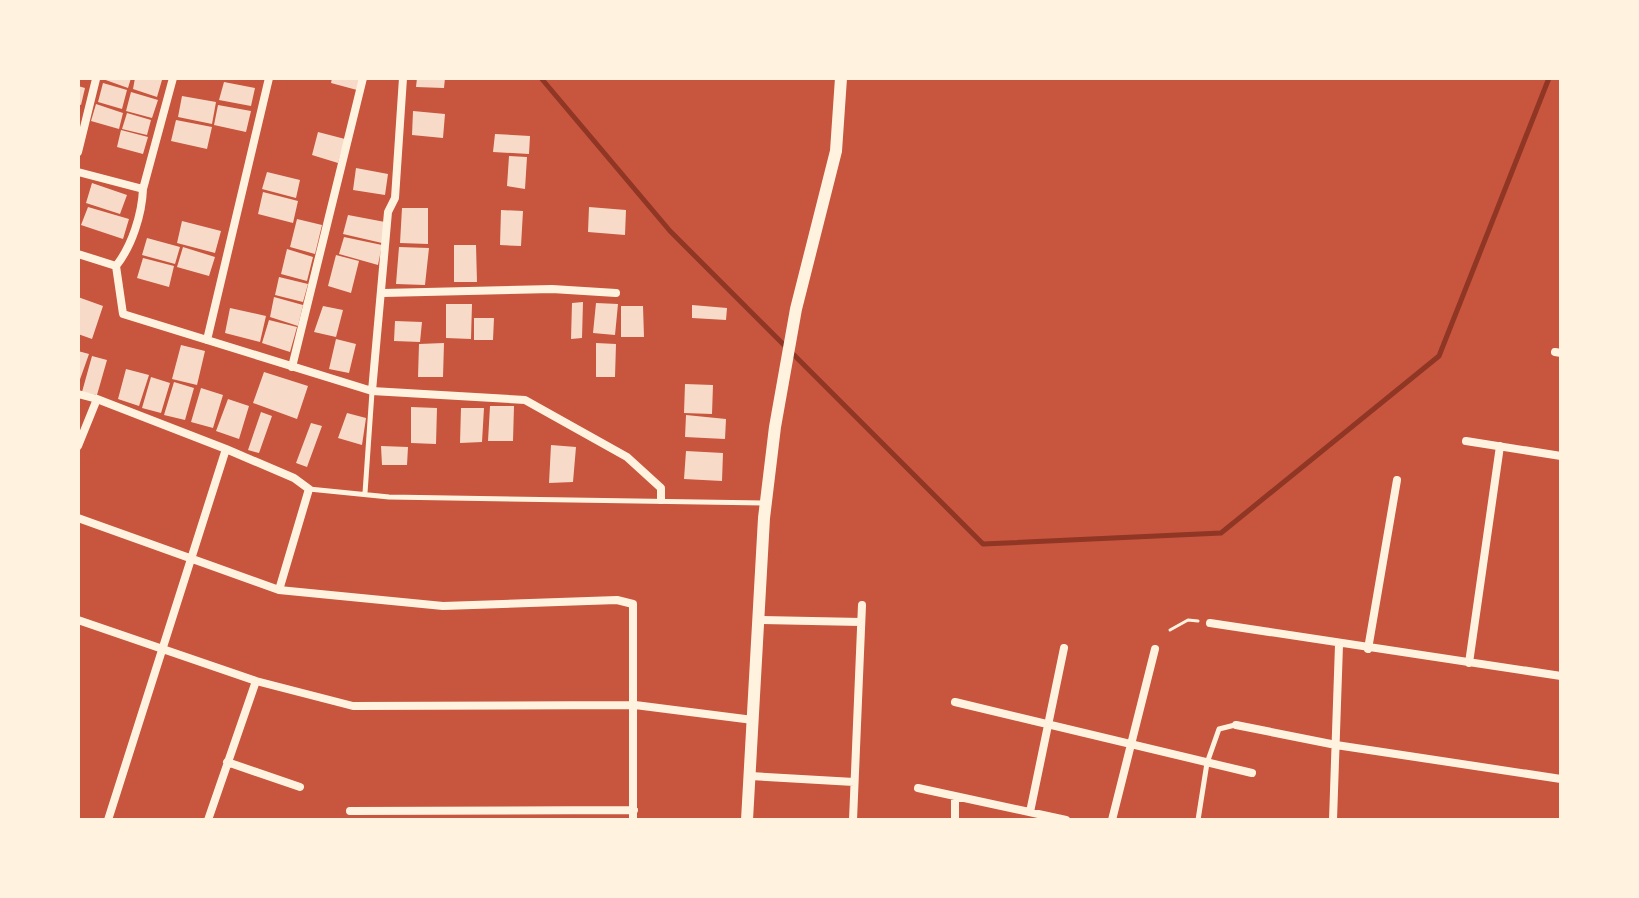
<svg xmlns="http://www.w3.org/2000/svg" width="1639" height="898" viewBox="0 0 1639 898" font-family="'Alegreya Sans',sans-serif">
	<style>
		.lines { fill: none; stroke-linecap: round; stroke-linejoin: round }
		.stream { stroke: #8f3625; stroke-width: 5 }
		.building { fill: #f7dbc8 }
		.path { stroke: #fff3e0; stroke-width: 3 }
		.service { stroke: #fff3e0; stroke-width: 5 }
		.minor { stroke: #fff3e0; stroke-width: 8 }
		.tertiary { stroke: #fff3e0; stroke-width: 12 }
	</style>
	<rect width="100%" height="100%" fill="#c8553d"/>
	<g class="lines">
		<!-- stream -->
		<path class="stream" d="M 541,78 L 670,231 L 983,544 L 1221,533 L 1439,356 L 1549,78"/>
	</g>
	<!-- building -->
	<path class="building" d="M 100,78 L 131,78 L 128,88 Z
		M 135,78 L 162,80 L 157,97 L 133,89 Z
		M 332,78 L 360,78 L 357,90 L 331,83 Z
		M 417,78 L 445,78 L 444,88 L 416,87 Z
		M 224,82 L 255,88 L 251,106 L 219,100 Z
		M 103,83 L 127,90 L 122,109 L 98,102 Z
		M 78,86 L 85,88 L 81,105 L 78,104 Z
		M 131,92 L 158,100 L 152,118 L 126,111 Z
		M 182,96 L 216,102 L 212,124 L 178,117 Z
		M 96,104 L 123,113 L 119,129 L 91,121 Z
		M 218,105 L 251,111 L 246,132 L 214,125 Z
		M 413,111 L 445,114 L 443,138 L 412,135 Z
		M 127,113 L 151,120 L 147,135 L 122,129 Z
		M 176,120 L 212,127 L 207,149 L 171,141 Z
		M 121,130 L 148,137 L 143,154 L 117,147 Z
		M 318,132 L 345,139 L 338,163 L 312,155 Z
		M 495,134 L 530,136 L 529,154 L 493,152 Z
		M 509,156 L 527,157 L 525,189 L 507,186 Z
		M 356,168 L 388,174 L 385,195 L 353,190 Z
		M 267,172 L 300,180 L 296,198 L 262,189 Z
		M 92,183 L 127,195 L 120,214 L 86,203 Z
		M 263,192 L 298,201 L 293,223 L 258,214 Z
		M 88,207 L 129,219 L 123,239 L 81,225 Z
		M 589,207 L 626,210 L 625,235 L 588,232 Z
		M 402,208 L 428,208 L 428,244 L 400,243 Z
		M 501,210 L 523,211 L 521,246 L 500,245 Z
		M 348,215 L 385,222 L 382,243 L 343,234 Z
		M 297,219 L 322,225 L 315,254 L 290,247 Z
		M 182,221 L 221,231 L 215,253 L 177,243 Z
		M 344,237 L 382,245 L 378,265 L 339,254 Z
		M 147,238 L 180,247 L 175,264 L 142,255 Z
		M 454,245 L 476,245 L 477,282 L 454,282 Z
		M 183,247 L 215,257 L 209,276 L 177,267 Z
		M 399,247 L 429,248 L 425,285 L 396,284 Z
		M 287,249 L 313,257 L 307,281 L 281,274 Z
		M 336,255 L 359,261 L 351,293 L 328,286 Z
		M 143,258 L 174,266 L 169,287 L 137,278 Z
		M 279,277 L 308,284 L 303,302 L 275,295 Z
		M 78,297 L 103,306 L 92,339 L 78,334 Z
		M 274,297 L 303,305 L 298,326 L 270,317 Z
		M 583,302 L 582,338 L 571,339 L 572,303 Z
		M 596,303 L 618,304 L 615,335 L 593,333 Z
		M 446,304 L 472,304 L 471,339 L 446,338 Z
		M 692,305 L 727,308 L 726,320 L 692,318 Z
		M 323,306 L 343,310 L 336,337 L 314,332 Z
		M 621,306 L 643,306 L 644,337 L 621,337 Z
		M 230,308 L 266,316 L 260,342 L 225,333 Z
		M 474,318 L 494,318 L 493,340 L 474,340 Z
		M 269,320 L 297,327 L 290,352 L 262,343 Z
		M 395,321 L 422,322 L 420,342 L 394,341 Z
		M 336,339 L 356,344 L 349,373 L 329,369 Z
		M 444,343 L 443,377 L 418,377 L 419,344 Z
		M 596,343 L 616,344 L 615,377 L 596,377 Z
		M 181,345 L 205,351 L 197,385 L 172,379 Z
		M 78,351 L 89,354 L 78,385 Z
		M 92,356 L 107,360 L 97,395 L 82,392 Z
		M 126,369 L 149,375 L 139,406 L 118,399 Z
		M 264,372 L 308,386 L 297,419 L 253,403 Z
		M 151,377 L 170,383 L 161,413 L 142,408 Z
		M 174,382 L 194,388 L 185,420 L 164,415 Z
		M 685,384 L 713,385 L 712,414 L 684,413 Z
		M 201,388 L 223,395 L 213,428 L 191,422 Z
		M 228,399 L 249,406 L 239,439 L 216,431 Z
		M 490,406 L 514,406 L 513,441 L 488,441 Z
		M 411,407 L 437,408 L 436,444 L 411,443 Z
		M 461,408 L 484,408 L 482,442 L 460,443 Z
		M 261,412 L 272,416 L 259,453 L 248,450 Z
		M 347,413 L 366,418 L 362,445 L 338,438 Z
		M 686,415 L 726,419 L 725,439 L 685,437 Z
		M 311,423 L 322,426 L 307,467 L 296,463 Z
		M 551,445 L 576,447 L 573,482 L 549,483 Z
		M 381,446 L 408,447 L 407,465 L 382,465 Z
		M 686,451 L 723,453 L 722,481 L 684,479 Z"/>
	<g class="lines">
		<!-- path -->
		<path class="path" d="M 1170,630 L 1188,620 L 1198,621"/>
		<!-- service -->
		<path class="service" d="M 309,489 L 389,497 L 765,503
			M 365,493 L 372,392
			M 1198,820 L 1207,763 L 1219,729 L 1235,725"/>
		<!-- minor -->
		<path class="minor" d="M 173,78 L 143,189 C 142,214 132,246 116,266 L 123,314 L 372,391 L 525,400 L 627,457 L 661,488 L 661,500
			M 78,152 L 96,79
			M 78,172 L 143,189
			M 78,254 L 116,266
			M 383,293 L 552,289 L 616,293
			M 207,340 L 269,78
			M 1555,352 L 1561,353
			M 292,367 L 363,78
			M 372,391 L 388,212 L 395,198 L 403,78
			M 78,394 L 97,399
			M 1466,441 L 1561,456
			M 78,446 L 97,399 L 226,449 L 108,820
			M 226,449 L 294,478 L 309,489 L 279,590
			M 78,518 L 279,590 L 443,606 L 617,600 L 633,604 L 633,820
			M 78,620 L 256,681 L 353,706 L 635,705 L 753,720
			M 759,620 L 861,622
			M 1210,623 L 1561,676
			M 1368,649 L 1397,480
			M 1469,663 L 1500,446
			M 955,702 L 1252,773
			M 1236,725 L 1336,745 L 1561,779
			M 227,762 L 300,787
			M 750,776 L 854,782
			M 918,788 L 1066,820
			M 350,811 L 634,810
			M 1030,812 L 1064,648
			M 208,820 L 256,681
			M 853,820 L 862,605
			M 955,820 L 955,796
			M 1112,820 L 1155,649
			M 1333,820 L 1339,645"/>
		<!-- tertiary -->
		<path class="tertiary" d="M 747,820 L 764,518 L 775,427 L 796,309 L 836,151 L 841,78"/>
	</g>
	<!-- border -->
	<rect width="1639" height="898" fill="none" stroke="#fff3e0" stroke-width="160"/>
</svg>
